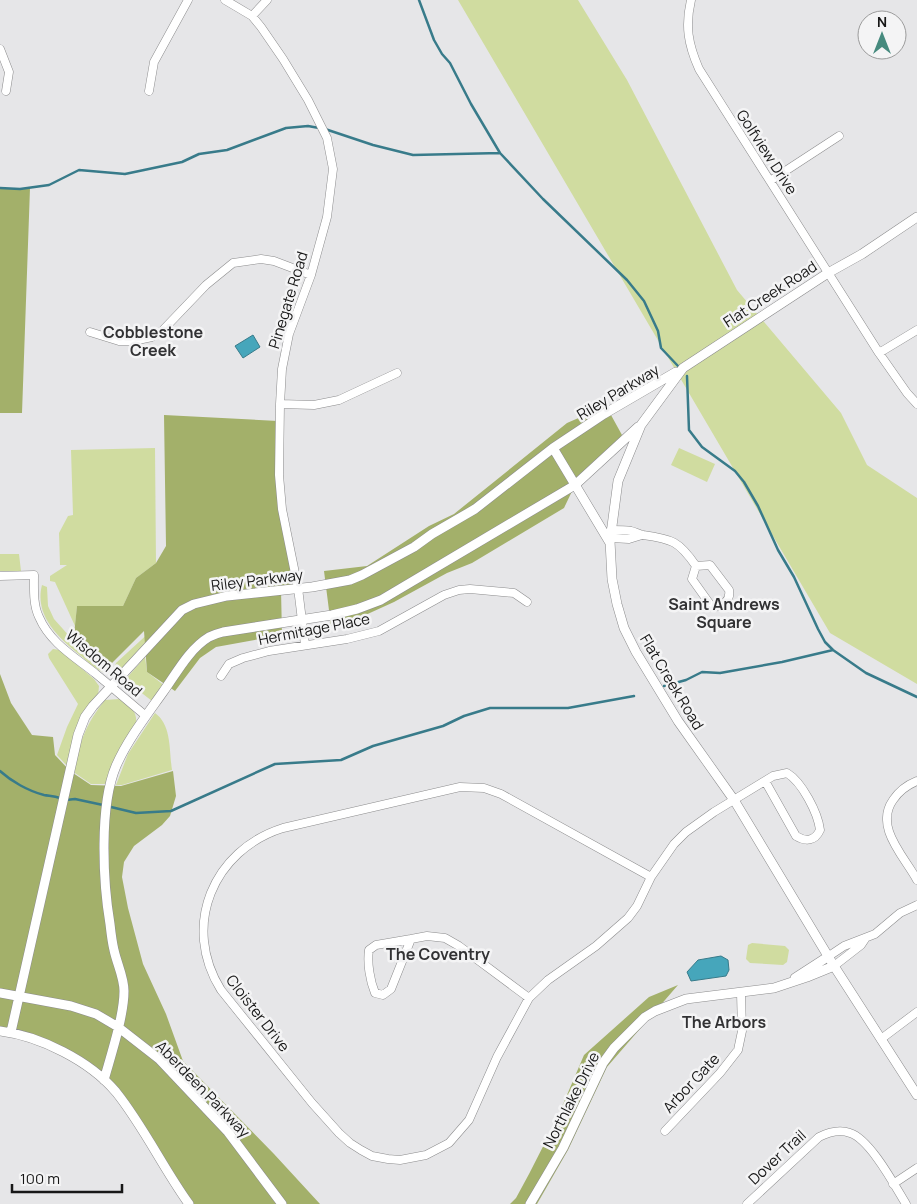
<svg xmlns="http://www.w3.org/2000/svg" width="917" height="1204" viewBox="0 0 917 1204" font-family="Manrope,sans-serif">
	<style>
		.green { fill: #d0dca0 }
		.forest { fill: #a3b06a }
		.water { fill: #46a6bb; stroke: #387b8a }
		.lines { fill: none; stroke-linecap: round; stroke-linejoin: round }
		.stream { stroke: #387b8a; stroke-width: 2.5 }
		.minor-casing { stroke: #8c8c8d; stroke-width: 9 }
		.tertiary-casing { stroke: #8c8c8d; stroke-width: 10 }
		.minor { stroke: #fff; stroke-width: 8 }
		.tertiary { stroke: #fff; stroke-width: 9 }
		.labels { text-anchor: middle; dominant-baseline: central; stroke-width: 5; stroke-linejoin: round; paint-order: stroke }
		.street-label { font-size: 15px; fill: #171717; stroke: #f4f4f5 }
		.neighbourhood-label { font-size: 16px; font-weight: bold; fill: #323234; stroke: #f4f4f5 }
	</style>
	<rect width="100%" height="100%" fill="#e6e6e8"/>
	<!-- green -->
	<path class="green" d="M 458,0 L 578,0 L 627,80 L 737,290 L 841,413 L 867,465 L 917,498 L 917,684 L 830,633 Z
		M 155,448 L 156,563 L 136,578 L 123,606 L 77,606 L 75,626 L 55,582 L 50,581 L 50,576 L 67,565 L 60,565 L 59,533 L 68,516 L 73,515 L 71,450 Z
		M 679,448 L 715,464 L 707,482 L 671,465 Z
		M 0,554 L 19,554 L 21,571 L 0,571 Z
		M 42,585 L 47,587 L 48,606 L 54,619 L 71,638 L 89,651 L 115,675 C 101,674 91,665 81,656 C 59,638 34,616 42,585 Z
		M 152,630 L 142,650 L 121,672 L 119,672 L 114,668 L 116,663 Z
		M 53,649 L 60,650 L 94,679 L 99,686 L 98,696 L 68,767 L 57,755 L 67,727 L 78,704 L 49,658 L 48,654 Z
		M 145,657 L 147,672 L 165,686 L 152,701 L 125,680 Z
		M 119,699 C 131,708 138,710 136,727 L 108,784 L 91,784 L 72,771 C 81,741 85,725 105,700 Z
		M 155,713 C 172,725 169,751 172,770 L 122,785 L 116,785 L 128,754 Z
		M 752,943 L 785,946 L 789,950 L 787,962 L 783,965 L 750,963 L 746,959 L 748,945 Z"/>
	<!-- forest -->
	<path class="forest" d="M 0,188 L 20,189 L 30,188 L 22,413 L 0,413 Z
		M 606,406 L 622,435 L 610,452 L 575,485 L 564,508 L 472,563 L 447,573 L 394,602 L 361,617 L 331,626 L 324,571 L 367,566 L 429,526 L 454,514 L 567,423 Z
		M 164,415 L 278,421 L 281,498 L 298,588 L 281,590 L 282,635 L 216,647 L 200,658 L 175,691 L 147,672 L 144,631 L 109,666 L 74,635 L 77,606 L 123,606 L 136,578 L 156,563 L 166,546 Z
		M 0,674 L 11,703 L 32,735 L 53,737 L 55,755 L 70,771 L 91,785 L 121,786 L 173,771 L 176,796 L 170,816 L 162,825 L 134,846 L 124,862 L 122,877 L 128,908 L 143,964 L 166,1014 L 183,1061 L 274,1154 L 320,1204 L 189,1204 L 104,1080 L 44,1041 L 0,1032 Z
		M 678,985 L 607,1067 L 568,1150 L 537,1204 L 510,1204 L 516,1198 L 529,1174 L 555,1123 L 584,1055 L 649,997 Z"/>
	<!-- water -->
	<path class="water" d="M 253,335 L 260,347 L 243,358 L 235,346 Z
		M 721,956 L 728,960 L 729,970 L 726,976 L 691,981 L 687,972 L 698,960 Z"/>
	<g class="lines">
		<!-- stream -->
		<path class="stream" d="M 419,0 L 434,40 L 442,54 L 450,63 L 471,104 L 500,153 L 543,199 L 627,280 L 644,301 L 658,331 L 661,348 L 678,366
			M 325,129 L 373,145 L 413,155 L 500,153
			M 0,188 L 20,189 L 49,185 L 79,170 L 125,174 L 182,162 L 199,154 L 227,150 L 286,128 L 308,126 L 319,128
			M 687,376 L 689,430 L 702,447 L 735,471 L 744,482 L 758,506 L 778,550 L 794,577 L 818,629 L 825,642 L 833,650 L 866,673 L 917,697
			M 664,686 L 686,680 L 702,672 L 720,673 L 782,662 L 833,650
			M 0,771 C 11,781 28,791 44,795 C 49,796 54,796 60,798
			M 66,800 L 75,799 L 103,805
			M 111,807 L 136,813 L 171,811 L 275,764 L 341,760 L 373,746 L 443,726 L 464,716 L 490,708 L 568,708 L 634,696"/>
		<defs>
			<path id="minor" d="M 225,0 L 252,16 L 261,27 L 283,59 L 308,100 L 327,138 L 333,169 L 327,217 L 311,275 L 289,334 L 282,369 L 280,404 L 279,475 L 282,509 L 298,588 L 305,645
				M 691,0 C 685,26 688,44 699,69 L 879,353 L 907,393 L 917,404
				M 252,16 L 267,0
				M 0,49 L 9,72 L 6,91
				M 149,91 L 154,62 L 188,0
				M 770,181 L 839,136
				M 90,332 L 119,341 L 133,341 L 152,337 L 162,331 L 206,285 L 233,263 L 261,259 L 274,261 L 311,275
				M 879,353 L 917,330
				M 280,404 L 314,405 L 339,400 L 397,373
				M 611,530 C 618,530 625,530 631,531 C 635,532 639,534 643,535 C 672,539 679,541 696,566
				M 611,538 L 629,539 L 642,535
				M 710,565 L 729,590 C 731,601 722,607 712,607 L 692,579 L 696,566 Z
				M 0,576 L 34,575 C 34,589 33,605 39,617 C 50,643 75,657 96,674 C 113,688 129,702 146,716
				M 221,676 L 229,664 L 243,658 L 269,651 L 347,639 L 379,631 L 444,595 L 459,590 L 470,589 L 514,593 L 527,602
				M 917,781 C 907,785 899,791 893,800 C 874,827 904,856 917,880
				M 651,877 L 501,794 L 484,788 L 460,787 L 283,828 C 213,850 181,926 221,990 L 312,1103 L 339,1133 L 350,1143 L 361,1150 L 372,1156 L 388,1159 L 400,1160 L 426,1155 L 449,1143 L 469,1120 L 497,1057 L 529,998 L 548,980 L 596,946 L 628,918 L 637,906 L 651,877 L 674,844 L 686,832 L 714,812 L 773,776 L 787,773 C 802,782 818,813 820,830 C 815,841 806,842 796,836 L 765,781
				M 411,939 L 391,989 L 383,995 L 375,993 C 370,981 367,963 369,950 L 376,945 Z
				M 411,939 L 427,936 L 445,938 L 459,946 L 529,998
				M 829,956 L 844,946 L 875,934 L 900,913 L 917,905
				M 834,966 L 861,945 L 865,939
				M 881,1039 L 917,1012
				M 665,1131 L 720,1073 L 738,1050 L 742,1031 L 741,993
				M 893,1184 L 917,1168
				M 747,1204 L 819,1137 C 829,1132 839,1129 850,1133 C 870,1139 895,1186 906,1204"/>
			<path id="tertiary" d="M 917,217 L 862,254 L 828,273 L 683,368 L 641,425 L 618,481 L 610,541 L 612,579 L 617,604 L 624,628 L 636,652 L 678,721 L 734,800 L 834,966 L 917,1095
				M 553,448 L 610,543
				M 795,978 L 829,956
				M 0,993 L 71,1006 L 96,1014 L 118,1027 L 159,1059 L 228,1132 L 282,1204
				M 0,1031 C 40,1036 90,1061 116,1092 C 144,1127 163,1168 189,1204
				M 11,1032 L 78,735 L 85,717 L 93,706 L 182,610 L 194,604 L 227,596 L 312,587 L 350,580 L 362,575 L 414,547 L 432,534 L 475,509 L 553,448 L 604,414 L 676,372
				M 104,1080 C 111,1055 124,1016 124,991 C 124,977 117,964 114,950 C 112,942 111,933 110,924 C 103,882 99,806 116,766 C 128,739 146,716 163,692 C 176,674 189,649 209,637 C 213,635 219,633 223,632 L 332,615 L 357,609 L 381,600 L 575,485 L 638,427
				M 530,1204 L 563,1148 L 603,1063 L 614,1048 L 645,1017 L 655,1011 L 686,999 L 774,988 L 807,977 L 834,966"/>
		</defs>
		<!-- minor casing -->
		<use href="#minor" class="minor-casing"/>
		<!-- tertiary casing -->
		<use href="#tertiary" class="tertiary-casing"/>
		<!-- minor -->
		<use href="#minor" class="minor"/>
		<!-- tertiary -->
		<use href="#tertiary" class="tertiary"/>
	</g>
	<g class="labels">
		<!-- street labels -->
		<g class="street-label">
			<text transform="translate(767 152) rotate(57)">Golfview Drive</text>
			<text transform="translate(770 294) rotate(-33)">Flat Creek Road</text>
			<text transform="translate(288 300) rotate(-73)">Pinegate Road</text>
			<text transform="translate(618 392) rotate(-31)">Riley Parkway</text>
			<text transform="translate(257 580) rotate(-7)">Riley Parkway</text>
			<text transform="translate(314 629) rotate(-11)">Hermitage Place</text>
			<text transform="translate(104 663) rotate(40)">Wisdom Road</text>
			<text transform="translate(672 682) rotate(59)">Flat Creek Road</text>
			<text transform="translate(258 1013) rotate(52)">Cloister Drive</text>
			<text transform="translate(691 1083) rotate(-47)">Arbor Gate</text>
			<text transform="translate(203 1089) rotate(46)">Aberdeen Parkway</text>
			<text transform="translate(571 1100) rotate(-63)">Northlake Drive</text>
			<text transform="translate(777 1157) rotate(-43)">Dover Trail</text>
		</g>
		<!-- neighbourhood labels -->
		<g class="neighbourhood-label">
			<text x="153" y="332">Cobblestone<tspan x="153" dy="18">Creek</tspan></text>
			<text x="724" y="604">Saint Andrews<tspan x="724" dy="18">Square</tspan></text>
			<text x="438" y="954">The Coventry</text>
			<text x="724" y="1022">The Arbors</text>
		</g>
	</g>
	<!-- north arrow -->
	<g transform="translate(882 35)"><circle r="24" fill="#f4f4f5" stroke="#9c9c9c"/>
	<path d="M0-4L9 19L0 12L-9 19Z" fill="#468a7e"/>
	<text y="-8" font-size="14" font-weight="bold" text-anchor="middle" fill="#171717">N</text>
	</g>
	<!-- scale -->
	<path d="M12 1184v8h110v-8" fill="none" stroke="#171717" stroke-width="2.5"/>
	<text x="20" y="1184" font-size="15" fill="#171717" stroke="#f4f4f5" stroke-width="4" paint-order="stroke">100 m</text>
</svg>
